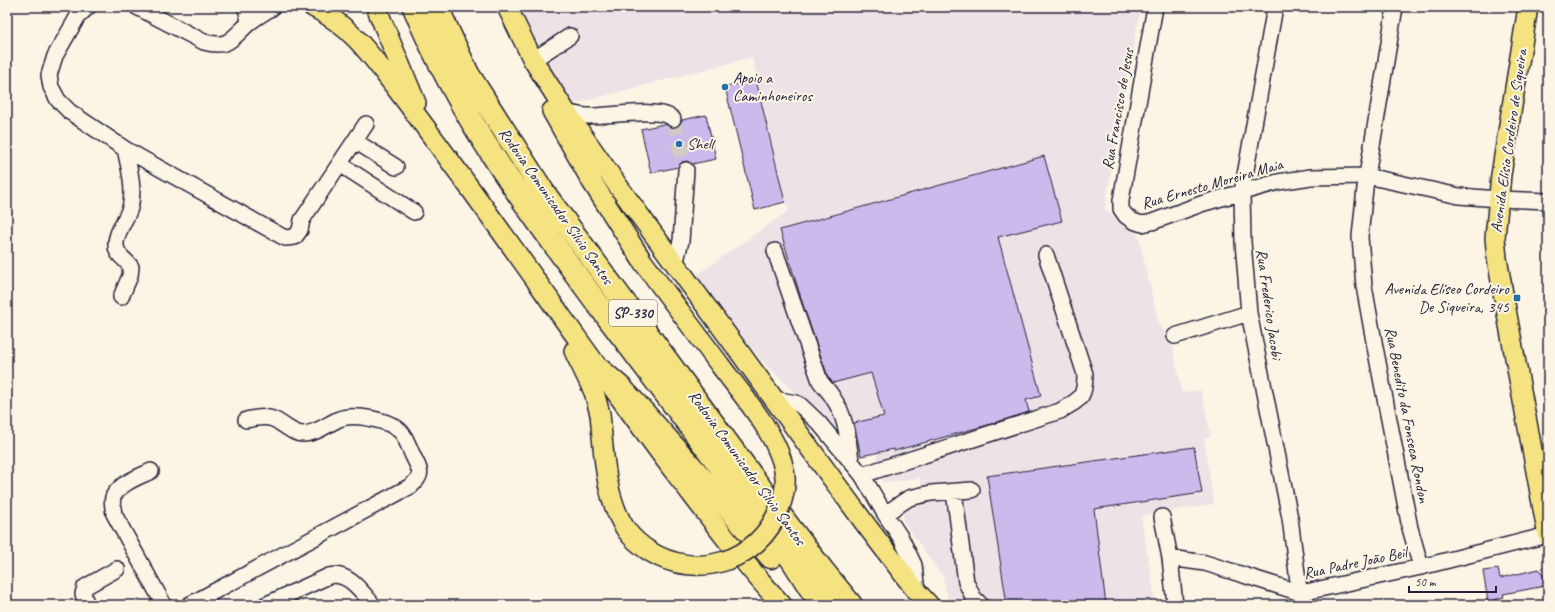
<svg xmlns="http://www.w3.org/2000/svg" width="1555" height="612" viewBox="0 0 1555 612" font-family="Caveat,sans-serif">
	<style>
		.built { fill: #ede3e7 }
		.building { fill: #cbbaeb; stroke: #22223b }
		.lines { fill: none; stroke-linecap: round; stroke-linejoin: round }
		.minor-tunnel { stroke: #d0cbc3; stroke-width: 15; stroke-dasharray: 15 8; stroke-linecap: butt }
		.minor-casing { stroke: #22223b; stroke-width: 18 }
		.major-casing { stroke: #22223b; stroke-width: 22 }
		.highway-casing { stroke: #22223b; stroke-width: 25 }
		.minor { stroke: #fcf5e5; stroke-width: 15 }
		.major { stroke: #f5e382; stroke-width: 19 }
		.highway { stroke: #f5e382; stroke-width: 22 }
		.major-bridge-casing { stroke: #22223b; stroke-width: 22; stroke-linecap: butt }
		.major-bridge { stroke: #f5e382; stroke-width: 19 }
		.poi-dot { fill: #1f6fb2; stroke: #fcf5e5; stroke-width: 1.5 }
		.labels { text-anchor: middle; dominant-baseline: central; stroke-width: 4; stroke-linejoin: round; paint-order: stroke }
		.shield { fill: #fcf5e5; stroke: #63616e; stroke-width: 1 }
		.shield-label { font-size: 15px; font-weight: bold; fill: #22223b }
		.poi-label { font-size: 16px; fill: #22223b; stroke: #fcf5e5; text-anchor: start }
		.street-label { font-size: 16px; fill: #22223b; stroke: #fcf5e5 }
	</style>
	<rect width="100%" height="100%" fill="#fcf5e5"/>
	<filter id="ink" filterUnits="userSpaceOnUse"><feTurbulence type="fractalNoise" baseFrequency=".025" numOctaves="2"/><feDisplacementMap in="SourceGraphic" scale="8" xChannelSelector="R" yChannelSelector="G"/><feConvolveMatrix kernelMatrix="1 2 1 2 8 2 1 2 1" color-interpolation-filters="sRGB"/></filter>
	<g filter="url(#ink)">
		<!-- built -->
		<path class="built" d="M 516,7 L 1141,7 L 1118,123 L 1105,209 L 1125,225 L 1137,230 L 1159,324 L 1172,343 L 1182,393 L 1201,390 L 1211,437 L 1204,438 L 1214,504 L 1141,516 L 1156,605 L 949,605 L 943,577 L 903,521 L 903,511 L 909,505 L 924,501 L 920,478 L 883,483 L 876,453 L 861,456 L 764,363 L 746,342 L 695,276 L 788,211 L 752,57 L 570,105 Z"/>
		<!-- building -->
		<path class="building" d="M 756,80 L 785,202 L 755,210 L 725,87 Z
			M 706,115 L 716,159 L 692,164 L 687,161 L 682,162 L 678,167 L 651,173 L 641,129 L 664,124 L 673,128 L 678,127 L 682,120 Z
			M 1044,156 L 1062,221 L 998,237 L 1041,396 L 1026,400 L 1029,412 L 984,426 L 894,451 L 894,449 L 861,456 L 854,423 L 884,416 L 871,373 L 833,383 L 828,377 L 804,308 L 780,230 Z
			M 1194,447 L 1202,493 L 1094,509 L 1106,605 L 1007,605 L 987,476 Z
			M 1498,569 L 1500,578 L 1539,569 L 1543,575 L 1545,586 L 1503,594 L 1504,597 L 1488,602 L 1483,571 Z"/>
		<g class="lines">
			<!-- minor-tunnel -->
			<path class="minor-tunnel" d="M 673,119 L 686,170"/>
			<defs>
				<path id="minor" d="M 88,7 L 78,16 L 55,56 L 49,75 L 51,87 L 58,100 L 70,112 L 125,149 L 285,238 L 295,237 L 300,230 L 302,220 L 366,124
					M 137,7 L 204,42 C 229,49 232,38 249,23 C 256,17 265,12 273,7
					M 245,7 L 247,12 L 249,23
					M 1155,7 L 1121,200 L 1121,209 L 1126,216 L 1133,221 L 1142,224 L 1152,222 L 1204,203 L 1278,182 L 1311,177 L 1367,176 L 1459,196 L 1499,199 L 1548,201
					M 1275,7 L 1242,192 L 1243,242 L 1249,313 L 1290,518 L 1301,605
					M 1395,7 L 1365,188 L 1360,237 L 1364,286 L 1375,347 L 1410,528 L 1421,567
					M 533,60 L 570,36
					M 566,112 C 573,114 580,116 588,116 C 605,117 662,106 673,119
					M 355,141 L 396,167
					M 340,164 L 414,212
					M 775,251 L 820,381 C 824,387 830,392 833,398 C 846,416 848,439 851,460
					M 675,264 L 681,241 L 686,170
					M 121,297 L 130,276 L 131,267 C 126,259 116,256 116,245 C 115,234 127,218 130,208 C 135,189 129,167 125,149
					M 1175,336 L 1249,313
					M 774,399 L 796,403 L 800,405 L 819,423 L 862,475 L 885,514 L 901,538 L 914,565 L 917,592
					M 151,471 C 139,477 122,482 114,495 C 111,500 113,508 114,514 L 164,605
					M 862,475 L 1060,411 C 1080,399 1085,399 1085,374 L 1046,255
					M 954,492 L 966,582 L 973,597 L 981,605
					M 885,514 L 909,498 L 931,493 L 972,490
					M 1162,517 L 1170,558 L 1175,605
					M 1170,558 L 1205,563 L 1301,593 L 1421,567 L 1548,535
					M 87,605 L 83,594 L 85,587 L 117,569
					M 189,605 L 411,486 C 423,475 421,472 414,458 C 410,450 407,440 402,433 C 392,420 354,413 339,419 C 328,424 316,434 303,434 C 292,434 283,423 273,419 C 265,416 255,418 246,420
					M 265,605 L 329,576 C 348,571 362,592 373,605"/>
				<path id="major" d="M 313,7 C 354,28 372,57 399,92 C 424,125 448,158 472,191 C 540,285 606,381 676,474 C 710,518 744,564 782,605
					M 376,7 L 416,103
					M 507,7 L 533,60 L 566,112 L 616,183 L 866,525 L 917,592 L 929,605
					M 1528,7 L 1501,175 L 1495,238 L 1497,258 L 1503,293 L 1548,536
					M 552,111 L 592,182 L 643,262 L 720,365
					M 574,351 L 594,392 L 600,414"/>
				<path id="highway" d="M 414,7 C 459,118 532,215 603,311 C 666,395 729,478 793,561 L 812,591 L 824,605
					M 437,7 L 468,74 L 544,193 L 787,524 L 824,572 L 851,605
					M 599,369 L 620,387 L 644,413 L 771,557"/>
			</defs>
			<!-- minor casing -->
			<use href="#minor" class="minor-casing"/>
			<!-- major casing -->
			<use href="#major" class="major-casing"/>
			<!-- highway casing -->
			<use href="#highway" class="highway-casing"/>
			<!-- minor -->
			<use href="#minor" class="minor"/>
			<!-- major -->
			<use href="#major" class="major"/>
			<!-- highway -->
			<use href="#highway" class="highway"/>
			<defs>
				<path id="major-bridge" d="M 600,414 C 604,452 604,498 627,531 C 633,539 640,545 649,551 C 696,581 759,562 779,509 C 783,499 786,488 785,477 C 782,439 742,395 720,365"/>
			</defs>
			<!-- major-bridge casing -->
			<use href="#major-bridge" class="major-bridge-casing"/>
			<!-- major-bridge -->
			<use href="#major-bridge" class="major-bridge"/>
		</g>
	</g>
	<!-- markers -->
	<g class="poi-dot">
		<circle cx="725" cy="87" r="4"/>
		<circle cx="679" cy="144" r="4"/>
		<rect x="1513" y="294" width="8" height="8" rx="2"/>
	</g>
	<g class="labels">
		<!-- shield labels -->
		<rect class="shield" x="609" y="300" width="48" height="26" rx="3"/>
		<g class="shield-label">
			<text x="633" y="313">SP-330</text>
		</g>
		<!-- poi labels -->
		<g class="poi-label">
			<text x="733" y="78">Apoio a<tspan x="733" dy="18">Caminhoneiros</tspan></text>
			<text x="687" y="144">Shell</text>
			<text x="1509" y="289" text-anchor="end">Avenida Elíseo Cordeiro<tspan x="1509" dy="18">De Siqueira, 345</tspan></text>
		</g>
		<!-- street labels -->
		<g class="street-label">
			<text transform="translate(1118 109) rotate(-80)">Rua Francisco de Jesus</text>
			<text transform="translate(1509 141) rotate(-82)">Avenida Elísio Cordeiro de Siqueira</text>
			<text transform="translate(1212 184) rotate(-16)">Rua Ernesto Moreira Maia</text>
			<text transform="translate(556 206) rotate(55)">Rodovia Comunicador Silvio Santos</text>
			<text transform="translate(1269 304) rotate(82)">Rua Frederico Jacobi</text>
			<text transform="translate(1407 415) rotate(79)">Rua Benedito da Fonseca Rondon</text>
			<text transform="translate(747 468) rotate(54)">Rodovia Comunicador Silvio Santos</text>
			<text transform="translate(1355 563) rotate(-12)">Rua Padre João Beil</text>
		</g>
	</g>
	<!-- margin -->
	<rect width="1555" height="612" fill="none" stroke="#fcf5e5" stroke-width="24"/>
	<rect x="12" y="12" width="1531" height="588" fill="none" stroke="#22223b" stroke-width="1.5" filter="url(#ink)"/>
	<!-- scale -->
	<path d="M1409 586v6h87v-6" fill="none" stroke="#22223b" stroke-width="2"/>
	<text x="1415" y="586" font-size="12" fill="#22223b" stroke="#fcf5e5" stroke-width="3" paint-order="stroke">50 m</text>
</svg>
